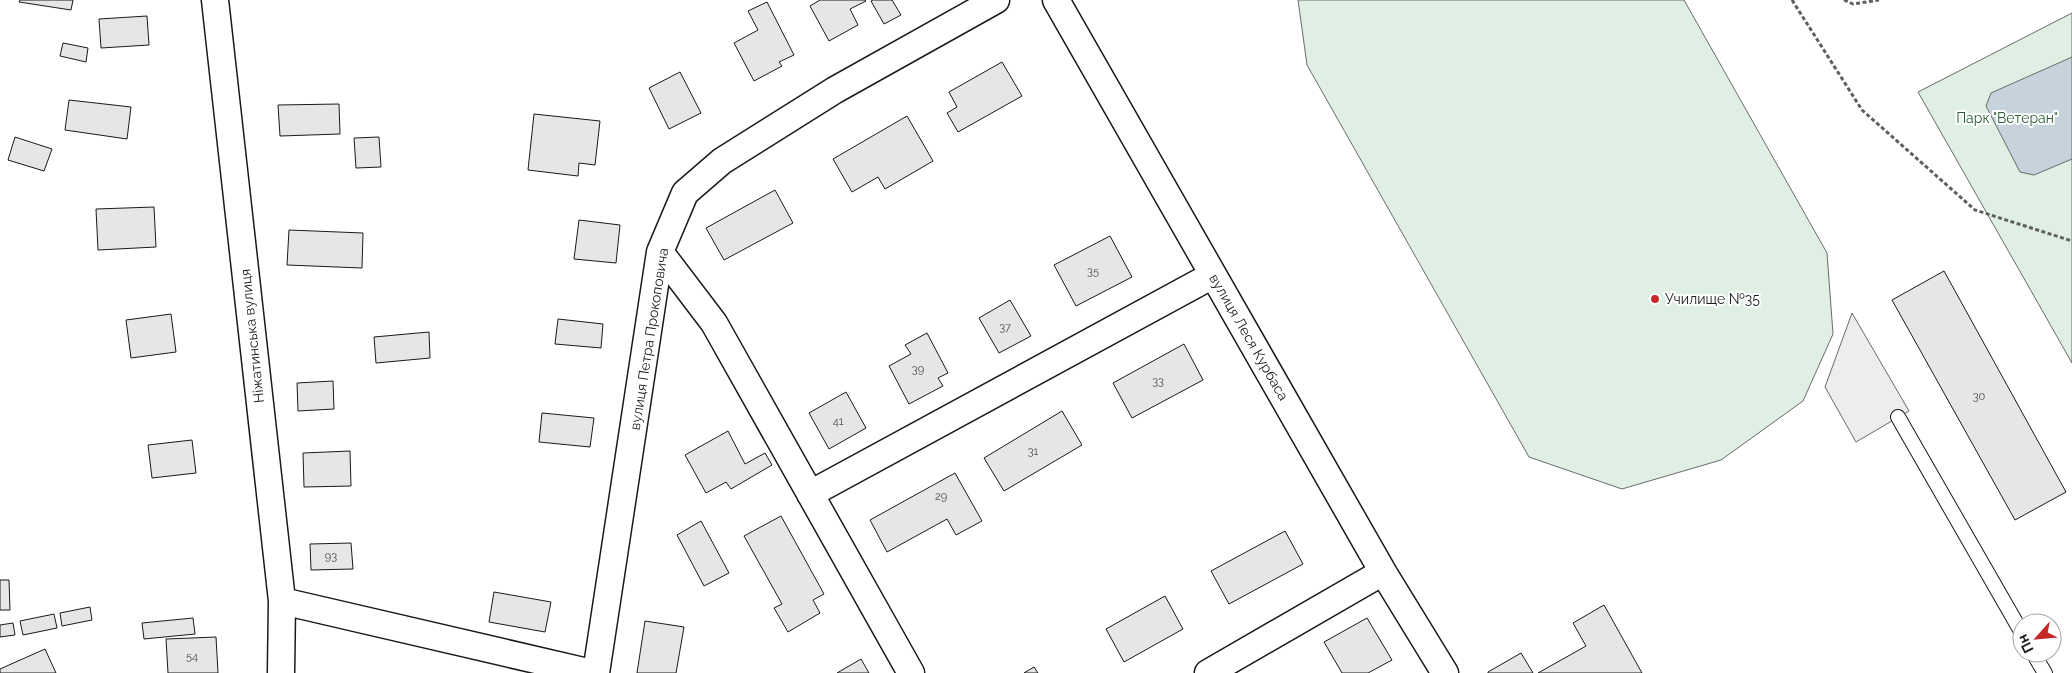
<svg xmlns="http://www.w3.org/2000/svg" width="2072" height="673" viewBox="0 0 2072 673" font-family="Raleway,sans-serif">
	<style>
		.green { fill: #e0efe3; stroke: #6a6a6a }
		.parking { fill: #ededed; stroke: #6a6a6a }
		.water { fill: #c6d2dc; stroke: #6a6a6a }
		.building { fill: #e6e6e6; stroke: #1a1a1a }
		.lines { fill: none; stroke-linecap: round; stroke-linejoin: round }
		.lane-casing { stroke: #1a1a1a; stroke-width: 16 }
		.street-casing { stroke: #1a1a1a; stroke-width: 29 }
		.path { stroke: #5f5f5f; stroke-width: 3; stroke-dasharray: 4 2.5; stroke-linecap: butt }
		.lane { stroke: #fff; stroke-width: 14 }
		.street { stroke: #fff; stroke-width: 26 }
		.poi-dot { fill: #c62828; stroke: #fff; stroke-width: 2 }
		.labels { text-anchor: middle; dominant-baseline: central; stroke-width: 4; stroke-linejoin: round; paint-order: stroke }
		.number-label { font-size: 11px; fill: #4d4d4d }
		.park-label { font-size: 14px; fill: #2b5a34; stroke: #fff }
		.poi-label { font-size: 14px; fill: #1a1a1a; stroke: #fff; text-anchor: start }
		.street-label { font-size: 14px; fill: #1a1a1a; stroke: #fff }
	</style>
	<rect width="100%" height="100%" fill="#fff"/>
	<!-- green -->
	<path class="green" d="M 1298,0 L 1684,0 L 1827,253 L 1833,334 L 1803,401 L 1721,460 L 1622,489 L 1529,457 L 1307,65 Z
		M 2072,13 L 2072,363 L 1918,92 Z"/>
	<!-- parking -->
	<path class="parking" d="M 1852,313 L 1909,411 L 1856,442 L 1825,387 Z"/>
	<!-- water -->
	<path class="water" d="M 2072,57 L 2072,159 L 2034,175 L 2020,172 L 1986,106 L 1991,93 Z"/>
	<!-- building -->
	<path class="building" d="M 20,0 L 73,0 L 71,10 L 19,2 Z
		M 820,0 L 865,0 L 866,1 L 850,9 L 858,25 L 829,41 L 810,6 Z
		M 873,0 L 892,0 L 901,15 L 884,24 L 871,1 Z
		M 767,2 L 794,55 L 779,62 L 782,66 L 754,81 L 734,43 L 758,30 L 748,11 Z
		M 147,16 L 149,45 L 101,48 L 99,19 Z
		M 63,43 L 88,48 L 86,62 L 60,56 Z
		M 1002,62 L 1022,96 L 958,132 L 947,113 L 957,107 L 949,92 Z
		M 680,72 L 701,113 L 669,129 L 649,88 Z
		M 69,100 L 131,107 L 127,139 L 65,130 Z
		M 339,104 L 340,134 L 280,136 L 278,105 Z
		M 534,114 L 600,121 L 595,165 L 579,163 L 578,176 L 528,170 Z
		M 907,116 L 933,161 L 885,189 L 878,177 L 852,192 L 833,159 Z
		M 15,137 L 52,149 L 44,171 L 8,160 Z
		M 379,137 L 381,167 L 356,168 L 354,138 Z
		M 775,190 L 793,223 L 724,260 L 706,228 Z
		M 154,207 L 156,247 L 98,250 L 96,209 Z
		M 579,220 L 620,225 L 616,263 L 574,259 Z
		M 289,230 L 363,233 L 362,268 L 287,265 Z
		M 1110,236 L 1132,277 L 1076,306 L 1054,265 Z
		M 1944,271 L 2066,492 L 2015,520 L 1892,300 Z
		M 1010,300 L 1031,336 L 999,353 L 979,318 Z
		M 171,314 L 176,352 L 131,358 L 126,320 Z
		M 558,319 L 603,324 L 601,348 L 555,344 Z
		M 429,332 L 430,358 L 376,363 L 374,337 Z
		M 927,333 L 948,373 L 938,378 L 943,386 L 909,404 L 889,366 L 911,354 L 905,345 Z
		M 1184,344 L 1203,380 L 1132,418 L 1113,383 Z
		M 333,381 L 334,409 L 298,411 L 297,383 Z
		M 846,392 L 866,428 L 829,449 L 809,413 Z
		M 1062,411 L 1082,445 L 1004,491 L 984,458 Z
		M 542,413 L 594,418 L 590,447 L 539,442 Z
		M 728,431 L 745,464 L 765,453 L 772,465 L 731,489 L 726,482 L 706,493 L 685,455 Z
		M 192,440 L 196,473 L 152,478 L 148,445 Z
		M 350,451 L 351,486 L 304,487 L 303,453 Z
		M 955,473 L 982,521 L 956,535 L 947,519 L 887,552 L 870,520 Z
		M 781,516 L 824,594 L 813,600 L 820,613 L 788,632 L 774,608 L 782,604 L 744,536 Z
		M 701,521 L 729,573 L 704,586 L 677,535 Z
		M 1285,531 L 1303,564 L 1229,604 L 1211,571 Z
		M 351,543 L 353,569 L 311,570 L 310,544 Z
		M 0,580 L 9,580 L 10,610 L 0,610 Z
		M 494,592 L 551,602 L 545,632 L 489,622 Z
		M 1165,596 L 1183,629 L 1124,662 L 1106,629 Z
		M 1604,605 L 1642,673 L 1538,673 L 1586,646 L 1573,623 Z
		M 90,607 L 92,620 L 62,626 L 60,613 Z
		M 54,614 L 57,628 L 23,635 L 20,621 Z
		M 193,618 L 195,634 L 144,639 L 142,623 Z
		M 1367,618 L 1392,660 L 1368,673 L 1342,673 L 1324,642 Z
		M 645,621 L 684,627 L 676,673 L 637,673 Z
		M 13,623 L 15,635 L 0,637 L 0,625 Z
		M 216,637 L 218,673 L 168,673 L 166,639 Z
		M 45,649 L 56,673 L 0,673 L 0,669 Z
		M 1521,653 L 1533,673 L 1488,673 L 1488,672 Z
		M 861,659 L 869,673 L 837,673 Z
		M 1034,667 L 1038,673 L 1024,673 Z"/>
	<g class="lines">
		<defs>
			<path id="lane" d="M 1898,417 L 2022,633
				M 2033,653 L 2045,673"/>
			<path id="street" d="M 215,0 L 282,601 L 281,673
				M 1056,0 L 1383,572 L 1445,673
				M 660,252 L 714,323 L 911,673
				M 810,494 L 1213,275
				M 282,601 L 592,673
				M 596,673 L 660,252 L 685,193 L 722,161 L 835,90 L 996,0
				M 1208,673 L 1383,572"/>
		</defs>
		<!-- lane casing -->
		<use href="#lane" class="lane-casing"/>
		<!-- street casing -->
		<use href="#street" class="street-casing"/>
		<!-- path -->
		<path class="path" d="M 1792,0 L 1862,110 L 1975,210 L 2072,241
			M 1844,0 L 1853,4 L 1879,0"/>
		<!-- lane -->
		<use href="#lane" class="lane"/>
		<!-- street -->
		<use href="#street" class="street"/>
	</g>
	<!-- markers -->
	<circle class="poi-dot" cx="1655" cy="299" r="5"/>
	<g class="labels">
		<!-- number labels -->
		<g class="number-label">
			<text x="1093" y="271">35</text>
			<text x="1005" y="327">37</text>
			<text x="918" y="369">39</text>
			<text x="1158" y="381">33</text>
			<text x="1979" y="396">30</text>
			<text x="838" y="421">41</text>
			<text x="1033" y="451">31</text>
			<text x="941" y="496">29</text>
			<text x="331" y="556">93</text>
			<text x="192" y="656">54</text>
		</g>
		<!-- park labels -->
		<g class="park-label">
			<text x="2007" y="118">Парк "Ветеран"</text>
		</g>
		<!-- poi labels -->
		<g class="poi-label">
			<text x="1665" y="299">Училище №35</text>
		</g>
		<!-- street labels -->
		<g class="street-label">
			<text transform="translate(252 336) rotate(-96)">Ніжатинська вулиця</text>
			<text transform="translate(1249 337) rotate(60)">вулиця Леся Курбаса</text>
			<text transform="translate(649 339) rotate(-81)">вулиця Петра Прокоповича</text>
		</g>
	</g>
	<!-- north arrow -->
	<g transform="translate(2037 638) rotate(243)"><circle r="24" fill="#ffffff" stroke="#a3a3a3"/>
	<path d="M0-4L9 19L0 12L-9 19Z" fill="#c62828"/>
	<text y="-8" font-size="14" font-weight="bold" text-anchor="middle" fill="#1a1a1a">Пн</text>
	</g>
</svg>
